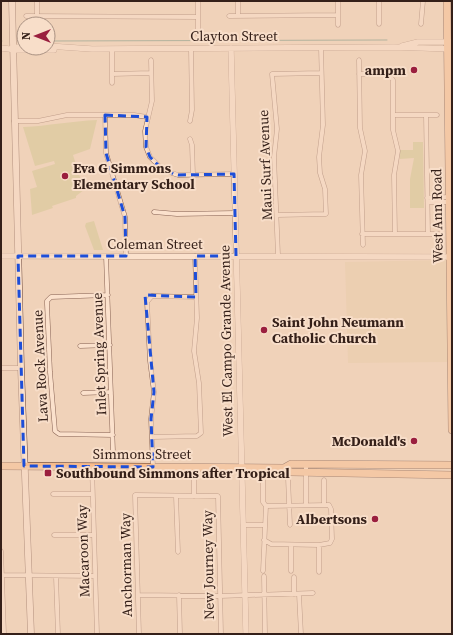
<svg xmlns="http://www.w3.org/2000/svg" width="453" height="635" viewBox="0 0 453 635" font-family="'Source Serif 4',serif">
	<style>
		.farmland { fill: #e6cca6 }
		.green { fill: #cec68d }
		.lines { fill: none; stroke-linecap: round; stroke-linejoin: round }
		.stream { stroke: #668d7a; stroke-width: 1 }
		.minor-casing { stroke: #876253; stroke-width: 5 }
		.tertiary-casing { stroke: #876253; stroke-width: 6 }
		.secondary-casing { stroke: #694336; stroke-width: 7 }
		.primary-casing { stroke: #543228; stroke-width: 8 }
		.minor { stroke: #fbe1cc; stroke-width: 4 }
		.tertiary { stroke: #fbe1cc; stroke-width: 5.5 }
		.secondary { stroke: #fbe1cc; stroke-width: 6 }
		.primary { stroke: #f8bc8c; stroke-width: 7 }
		.marked { fill: none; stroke: #1d4ed8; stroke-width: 3; stroke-dasharray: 8 5; stroke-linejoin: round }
		.poi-dot { fill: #9a1f3e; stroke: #f8dec9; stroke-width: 1.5 }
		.labels { text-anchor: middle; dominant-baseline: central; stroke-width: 4; stroke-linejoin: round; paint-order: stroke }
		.street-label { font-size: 14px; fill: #352019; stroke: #f8dec9 }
		.poi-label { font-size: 14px; font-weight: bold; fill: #352019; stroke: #f8dec9; text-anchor: end }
	</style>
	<rect width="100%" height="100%" fill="#f0d2b9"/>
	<!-- farmland -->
	<path class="farmland" d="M 448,260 L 449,362 L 348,363 L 345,262 Z"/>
	<!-- green -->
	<path class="green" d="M 97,120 L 90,149 L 73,155 L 84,190 L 76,196 L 76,198 L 52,206 L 53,208 L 32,215 L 30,189 L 37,187 L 32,171 L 55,164 L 54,161 L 35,166 L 23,127 C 48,126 71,121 97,120 Z
		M 413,142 L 423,142 L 424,208 L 410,208 L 410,179 L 414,158 L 400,159 L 400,150 L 413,150 Z
		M 94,221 L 103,250 L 94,250 L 85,226 L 86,223 Z"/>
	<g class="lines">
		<!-- stream -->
		<path class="stream" d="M 1,41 L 2,41
			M 18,41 L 24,41
			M 48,41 L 387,40"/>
		<defs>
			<path id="minor" d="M 238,1 L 238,16
				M 338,1 L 338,25
				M 379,1 L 379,24
				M 26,16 L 198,17
				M 229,16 L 338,15
				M 37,17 L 37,1
				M 421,24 L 423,1
				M 198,34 L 198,1
				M 151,60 L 152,101 L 145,131 L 146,147 L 150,157 L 163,170 L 178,175 L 234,174
				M 359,60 L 360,128 L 365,151 L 361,175 L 363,245
				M 112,74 L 151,73
				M 359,74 L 388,74 L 393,80 L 393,130 L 398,151 L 394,175 L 395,234
				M 112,83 L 112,49
				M 105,115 L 106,153 L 125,217 L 126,256
				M 393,115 L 437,115
				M 426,115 L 428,234
				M 14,121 L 38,121 L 67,115 L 134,115 L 147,117
				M 190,121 L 192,110 L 191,49
				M 190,139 L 192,145 L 193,175
				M 427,198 L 449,197
				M 428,202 L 449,202
				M 154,212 L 177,214 L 235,213
				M 277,215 L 326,214 L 325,189 L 320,173 L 319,157 L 323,125 L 321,48
				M 362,234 L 439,234
				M 278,255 L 274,157 L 277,129 L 272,74 L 321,73
				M 106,256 L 113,452
				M 108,295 L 51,297 L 47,301 L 47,304 L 50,372 L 55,431 L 59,434 L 113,435
				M 80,346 L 110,345
				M 1,368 L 21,368
				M 83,393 L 111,392
				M 153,437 L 197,436 L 201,433 L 199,383 L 194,351 L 197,318 L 195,256
				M 92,467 L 97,634
				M 153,467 L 151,419 L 154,392 L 150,361 L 147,302 L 152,296 L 196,297
				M 288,478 L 290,525
				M 53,494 L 92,494
				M 176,496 L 178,552
				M 194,496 L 194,467
				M 306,505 L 306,465
				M 324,505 L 324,480
				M 243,525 L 264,525
				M 54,535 L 94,535
				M 264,540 L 271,544 L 319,545 L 330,543 L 332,539 L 331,509 L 329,505 L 266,506
				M 319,545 L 319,572
				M 1,551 L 4,634
				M 263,571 L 266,506 L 263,502 L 263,480
				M 291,571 L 291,545
				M 1,575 L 95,576
				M 264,576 L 265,634
				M 56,577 L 58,634
				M 294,577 L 294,594
				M 299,594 L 301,634
				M 138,595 L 220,596 L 313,593
				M 179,595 L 180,634
				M 139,634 L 135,495 L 218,496 L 221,634"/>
			<path id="tertiary" d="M 48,46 L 92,49 L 394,47 L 452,49
				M 402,46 L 418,42 L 452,42
				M 1,48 L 17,50 L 54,50
				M 12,48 L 24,46
				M 231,48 L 246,634
				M 1,256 L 452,257"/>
			<path id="secondary" d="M 12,1 L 21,368 L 31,634"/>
			<path id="primary" d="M 447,1 L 452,430
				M 1,466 L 284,468 L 291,464 L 452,465
				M 284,468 L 291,472 L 452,475"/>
		</defs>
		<!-- minor casing -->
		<use href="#minor" class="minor-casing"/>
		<!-- tertiary casing -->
		<use href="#tertiary" class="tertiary-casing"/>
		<!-- secondary casing -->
		<use href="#secondary" class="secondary-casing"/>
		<!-- primary casing -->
		<use href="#primary" class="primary-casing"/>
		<!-- minor -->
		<use href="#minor" class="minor"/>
		<!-- tertiary -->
		<use href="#tertiary" class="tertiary"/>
		<!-- secondary -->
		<use href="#secondary" class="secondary"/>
		<!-- primary -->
		<use href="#primary" class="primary"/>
	</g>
	<!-- marked area -->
	<path d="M0 0H453V635H0ZM 105,115 L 147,117 L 146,147 L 150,157 L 163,170 L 178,175 L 234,174 L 236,256 L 195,256 L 196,297 L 145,295 L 154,392 L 151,419 L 153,467 L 24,466 L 18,256 L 126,256 L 125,217 L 106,153 Z" fill="#f0d2b9" fill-opacity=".55" fill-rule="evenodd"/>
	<path class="marked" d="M 105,115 L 147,117 L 146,147 L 150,157 L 163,170 L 178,175 L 234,174 L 236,256 L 195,256 L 196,297 L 145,295 L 154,392 L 151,419 L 153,467 L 24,466 L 18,256 L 126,256 L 125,217 L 106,153 Z"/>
	<!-- markers -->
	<g class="poi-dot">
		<circle cx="414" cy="70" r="4"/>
		<circle cx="65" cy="176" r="4"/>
		<circle cx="264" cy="330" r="4"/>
		<circle cx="414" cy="441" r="4"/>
		<rect x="44" y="469" width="8" height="8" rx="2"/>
		<circle cx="375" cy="519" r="4"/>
	</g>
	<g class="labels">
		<!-- street labels -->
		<g class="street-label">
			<text x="234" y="36">Clayton Street</text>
			<text transform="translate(265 165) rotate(-92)">Maui Surf Avenue</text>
			<text transform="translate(437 216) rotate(-91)">West Ann Road</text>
			<text x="155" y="244">Coleman Street</text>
			<text transform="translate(226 341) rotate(-91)">West El Campo Grande Avenue</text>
			<text transform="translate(99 354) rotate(-92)">Inlet Spring Avenue</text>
			<text transform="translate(40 366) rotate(-93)">Lava Rock Avenue</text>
			<text x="142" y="454">Simmons Street</text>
			<text transform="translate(83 551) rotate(-92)">Macaroon Way</text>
			<text transform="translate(126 565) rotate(-91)">Anchorman Way</text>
			<text transform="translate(208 565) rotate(-91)">New Journey Way</text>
		</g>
		<!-- poi labels -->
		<g class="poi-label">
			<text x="406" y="70">ampm</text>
			<text x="73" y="168" text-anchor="start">Eva G Simmons<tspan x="73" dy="16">Elementary School</tspan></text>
			<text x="272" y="322" text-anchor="start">Saint John Neumann<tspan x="272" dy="16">Catholic Church</tspan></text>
			<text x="406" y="441">McDonald's</text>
			<text x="56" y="473" text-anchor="start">Southbound Simmons after Tropical</text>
			<text x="367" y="519">Albertsons</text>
		</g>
	</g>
	<!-- border -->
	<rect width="453" height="635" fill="none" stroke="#352019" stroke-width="4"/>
	<!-- north arrow -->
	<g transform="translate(36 36) rotate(270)"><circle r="19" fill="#f8dec9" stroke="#aa9283"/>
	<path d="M0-3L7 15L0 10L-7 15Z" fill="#9a1f3e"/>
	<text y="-6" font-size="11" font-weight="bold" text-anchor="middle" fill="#352019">N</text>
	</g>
</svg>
